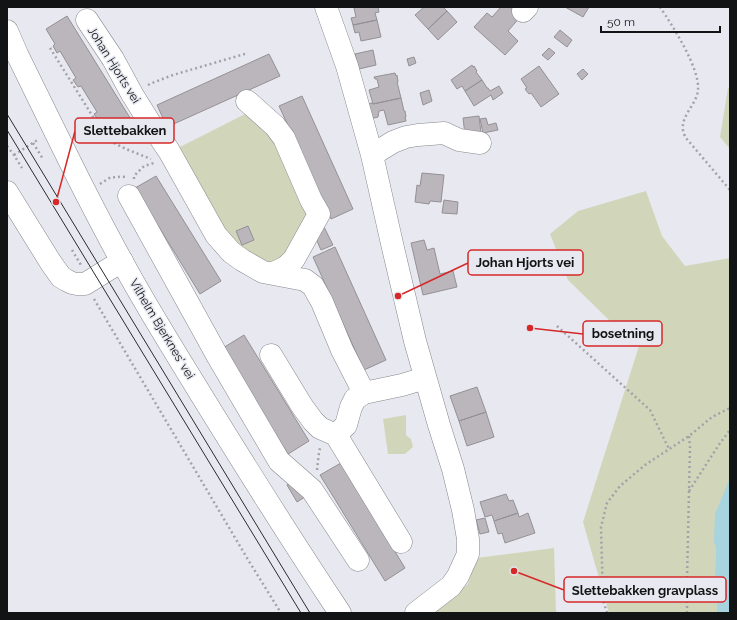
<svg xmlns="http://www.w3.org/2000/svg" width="737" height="620" viewBox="0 0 737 620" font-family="Raleway,sans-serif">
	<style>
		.green { fill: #d1d6ba }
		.water { fill: #a7d4df }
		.building { fill: #bab6bc; stroke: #949096 }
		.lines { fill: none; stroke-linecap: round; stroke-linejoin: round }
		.minor-casing { stroke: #86878d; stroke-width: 23 }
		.major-casing { stroke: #86878d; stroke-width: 23 }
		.path { stroke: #a2a3a8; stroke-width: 2.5; stroke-dasharray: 2 3; stroke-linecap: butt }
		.minor { stroke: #fff; stroke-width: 22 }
		.major { stroke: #fff; stroke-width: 22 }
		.tram { stroke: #2a2b2e; stroke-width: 1 }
		.labels { text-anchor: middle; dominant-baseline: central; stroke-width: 3; stroke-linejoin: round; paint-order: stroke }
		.street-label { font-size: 12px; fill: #121315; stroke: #e8e9f0 }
		.leader { fill: none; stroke: #d62828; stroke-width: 1.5 }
		.callout-dot { fill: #d62828; stroke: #e8e9f0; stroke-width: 1.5 }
		.callout { fill: #e8e9f0; stroke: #d62828; stroke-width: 1.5 }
		.callout-label { font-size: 13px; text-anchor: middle; font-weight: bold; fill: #121315 }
	</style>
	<rect width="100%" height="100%" fill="#e8e9f0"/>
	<!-- green -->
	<path class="green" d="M 728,88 L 730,88 L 730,149 L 720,137 Z
		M 257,108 L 312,213 L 285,258 L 270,262 L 238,249 L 174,150 Z
		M 646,191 L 662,236 L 685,266 L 730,258 L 730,613 L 609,613 L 583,522 L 639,346 L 612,323 L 568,280 L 550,234 L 578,211 Z
		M 406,415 L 406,435 L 411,439 L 413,447 L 405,454 L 388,454 L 383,419 Z
		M 554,548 L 556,611 L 558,613 L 431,613 L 468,584 L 476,558 Z"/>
	<!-- water -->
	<path class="water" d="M 730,478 L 730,613 L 717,613 L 717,587 L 715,572 L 716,562 L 716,547 L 714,542 L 715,514 Z"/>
	<!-- building -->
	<path class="building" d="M 357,7 L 378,7 L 379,12 L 375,13 L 377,20 L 353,25 L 351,18 L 356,17 L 354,8 Z
		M 424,7 L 443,7 L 447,11 L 428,29 L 415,15 Z
		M 501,7 L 512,7 L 521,16 L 508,31 L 518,41 L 505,55 L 474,27 L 487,13 L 492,17 Z
		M 565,7 L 589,7 L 583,17 Z
		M 447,11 L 457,22 L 438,40 L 428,29 Z
		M 67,16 L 132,121 L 111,135 L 102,120 L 99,121 L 94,114 L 97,112 L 81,86 L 78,87 L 73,80 L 76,78 L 60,51 L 57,53 L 53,46 L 55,44 L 46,29 Z
		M 377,20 L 381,37 L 361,41 L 359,32 L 355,33 L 353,25 Z
		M 560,30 L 572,40 L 567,47 L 554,37 Z
		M 549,48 L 555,53 L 548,60 L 542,55 Z
		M 373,50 L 376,65 L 359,69 L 355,54 Z
		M 269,54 L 280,76 L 167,127 L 157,105 Z
		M 414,57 L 416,63 L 409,66 L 407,59 Z
		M 472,65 L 473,67 L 474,66 L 477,71 L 476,72 L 482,80 L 465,91 L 462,86 L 457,89 L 451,80 Z
		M 539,66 L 559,94 L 541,107 L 531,93 L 529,94 L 525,89 L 527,88 L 521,79 Z
		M 583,69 L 588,74 L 582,80 L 577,74 Z
		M 395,73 L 396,76 L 397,75 L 398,82 L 397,82 L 401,98 L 373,104 L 369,90 L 379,87 L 377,79 L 375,79 L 374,77 Z
		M 482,80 L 487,88 L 488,88 L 490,91 L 499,86 L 503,93 L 493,100 L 491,95 L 474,106 L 465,91 Z
		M 429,90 L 432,101 L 423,105 L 420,93 Z
		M 302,96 L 353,209 L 331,219 L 279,106 Z
		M 401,98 L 404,111 L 405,111 L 406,117 L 405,117 L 406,121 L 388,125 L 384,110 L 379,111 L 378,117 L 370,119 L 366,104 L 372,103 L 373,104 Z
		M 479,116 L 481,133 L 465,135 L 463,118 Z
		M 486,118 L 488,125 L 496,123 L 498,130 L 483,133 L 480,119 Z
		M 422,173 L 444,175 L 441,202 L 430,201 L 429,204 L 415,202 L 417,185 L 420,186 Z
		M 156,176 L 221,281 L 200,294 L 135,188 Z
		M 444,200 L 458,202 L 457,214 L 442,213 Z
		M 248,226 L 254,240 L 242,245 L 236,231 Z
		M 324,227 L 333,245 L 321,250 L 313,232 Z
		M 424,240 L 427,250 L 434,248 L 440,274 L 453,271 L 457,287 L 423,295 L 411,243 Z
		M 335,247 L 386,360 L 364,370 L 313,257 Z
		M 244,335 L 309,441 L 288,454 L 223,348 Z
		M 477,387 L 486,412 L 459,421 L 450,396 Z
		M 486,412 L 494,437 L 467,446 L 459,421 Z
		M 341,463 L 405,568 L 385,581 L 320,475 Z
		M 297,478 L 308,495 L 297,502 L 287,485 Z
		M 506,494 L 509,501 L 513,500 L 518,513 L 494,521 L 492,515 L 485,517 L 480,502 Z
		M 518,513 L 519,517 L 528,513 L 535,533 L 505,543 L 502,533 L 498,534 L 494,521 Z
		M 485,518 L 489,532 L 480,534 L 476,520 Z"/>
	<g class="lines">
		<defs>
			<path id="minor" d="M 326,7 L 347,66 L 372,155 L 393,248 L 415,341 L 439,425 L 453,469 L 463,510 L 468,539 L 468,554 L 458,576 L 451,586 L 416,613
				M 523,11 L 527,7
				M 87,20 L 113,59 L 132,94 L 150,123 L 169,151 L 216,235 L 231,252 L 242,260 L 263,272 L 305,280 L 313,286 L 322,302 L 342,350 L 364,393
				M 247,101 L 275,126 L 284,138 L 311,200 L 319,214 L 294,259 C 287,267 282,270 272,273
				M 372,155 L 393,142 L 406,137 L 418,135 L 444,133 L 459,140 L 480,143
				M 7,192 L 51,263 L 61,277 L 66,280 L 72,283 L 77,284 L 85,284 L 122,261
				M 129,196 L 218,357 L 279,461 L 312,490 L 358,560
				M 271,355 L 302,406 L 313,421 L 320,428 L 336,435 L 346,425 L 351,407 L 355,399 L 364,393 L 402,385 L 425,378
				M 336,435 L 401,542"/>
			<path id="major" d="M 7,31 L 17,54 C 57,135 96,218 142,297 C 157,323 173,349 189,375 C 238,455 288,535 340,613"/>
		</defs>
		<!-- minor casing -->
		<use href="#minor" class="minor-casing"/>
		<!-- major casing -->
		<use href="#major" class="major-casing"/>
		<!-- path -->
		<path class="path" d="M 660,7 C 672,25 700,68 698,90 C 697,104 681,115 683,130 C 683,133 685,136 686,138 L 730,190
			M 50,48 L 95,120 L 110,141 L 126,149 L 151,159
			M 148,85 L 152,83 L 173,75 L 248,53
			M 33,143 L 43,159
			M 7,146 L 14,155 L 22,168
			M 14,155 L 39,139
			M 134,179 L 134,176 L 144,166 L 154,163
			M 100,184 L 111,177 C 116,178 120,176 125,177
			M 72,250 L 81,265
			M 94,299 L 247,558 L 281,613
			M 557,326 L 650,410 L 669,449
			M 317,470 L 319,452 L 320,448
			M 689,491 L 720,443 L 730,430
			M 607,613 L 603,600 L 601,527 L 607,503 L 620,486 L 645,465 L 689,436 L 712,417 L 730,408
			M 687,613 L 687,579 L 690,447 L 689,436"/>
		<!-- minor -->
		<use href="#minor" class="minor"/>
		<!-- major -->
		<use href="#major" class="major"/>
		<!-- tram -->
		<path class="tram" d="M 7,114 L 310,613
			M 7,130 L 301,613"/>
	</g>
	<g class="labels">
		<!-- street labels -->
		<g class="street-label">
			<text transform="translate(114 65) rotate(58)">Johan Hjorts vei</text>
			<text transform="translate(162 329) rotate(59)">Vilhelm Bjerknes' vei</text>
		</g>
	</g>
	<!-- callouts -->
	<path class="leader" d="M56 202L75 131M398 296L468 263M530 328L583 334M514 571L564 590"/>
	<g class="callout-dot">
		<circle cx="56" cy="202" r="4"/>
		<circle cx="398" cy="296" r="4"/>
		<circle cx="530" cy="328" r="4"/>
		<circle cx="514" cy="571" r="4"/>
	</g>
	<g class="callout">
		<rect x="75" y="118" width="99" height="25" rx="4"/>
		<rect x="468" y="250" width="115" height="25" rx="4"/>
		<rect x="583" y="321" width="79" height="25" rx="4"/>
		<rect x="564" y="577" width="162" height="25" rx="4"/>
	</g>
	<g class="callout-label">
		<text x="125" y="135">Slettebakken</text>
		<text x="525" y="267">Johan Hjorts vei</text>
		<text x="623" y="338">bosetning</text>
		<text x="645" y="595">Slettebakken gravplass</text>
	</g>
	<!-- border -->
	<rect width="737" height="620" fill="none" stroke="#121315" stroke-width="16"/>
	<!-- scale -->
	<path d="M601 26v6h119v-6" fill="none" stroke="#121315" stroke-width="2"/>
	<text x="607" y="26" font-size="12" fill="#121315" stroke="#e8e9f0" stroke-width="3" paint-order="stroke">50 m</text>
</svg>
